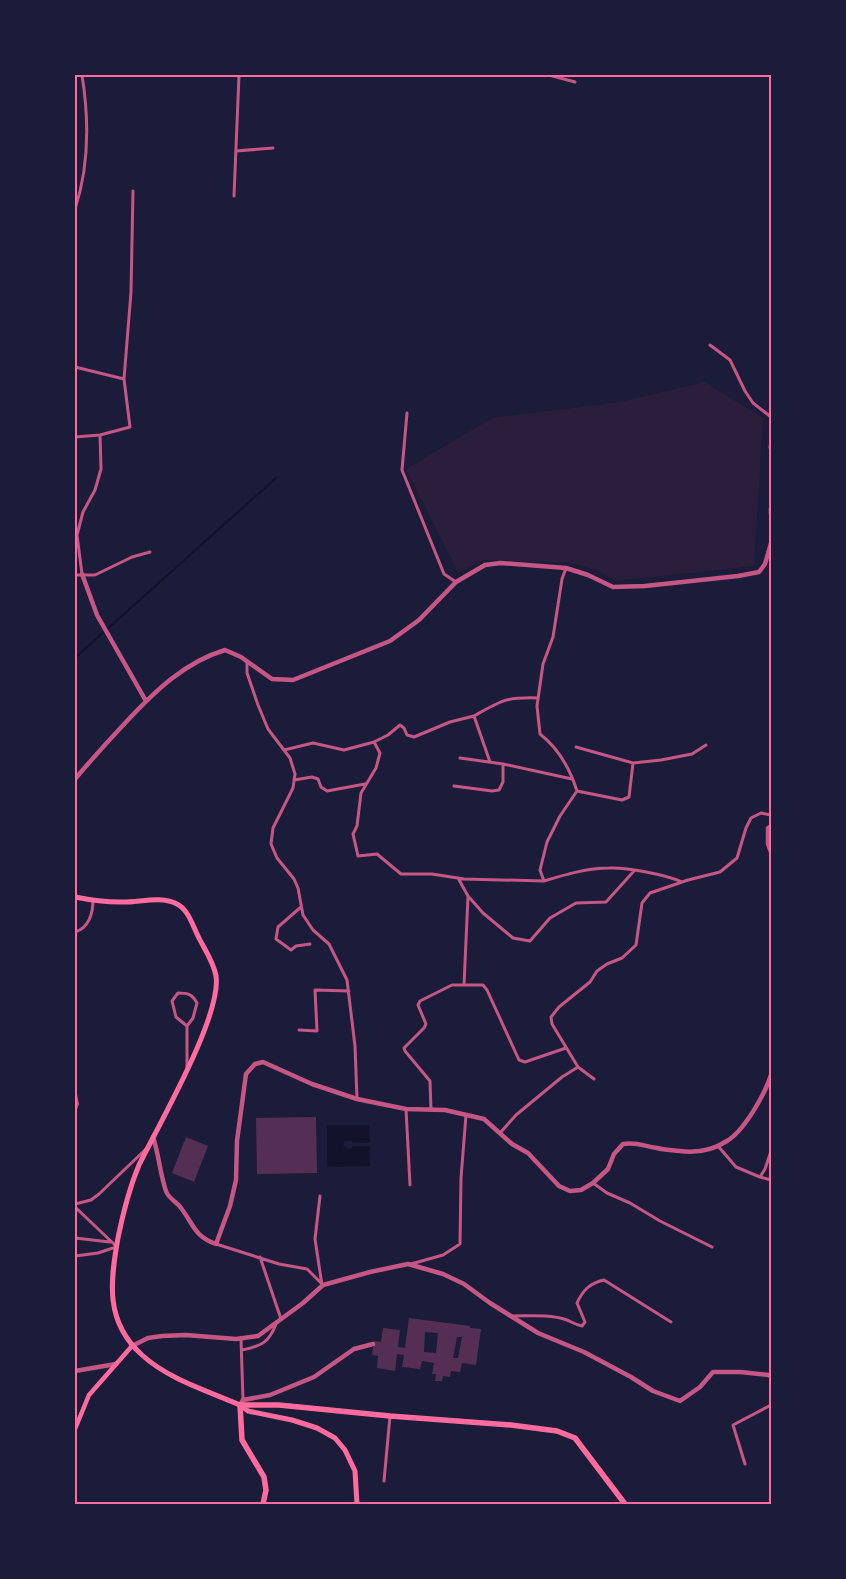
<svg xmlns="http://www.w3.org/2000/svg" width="846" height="1579" viewBox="0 0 846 1579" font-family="'Titillium Web',sans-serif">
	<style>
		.green { fill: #2a1e3b }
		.water { fill: #12122b }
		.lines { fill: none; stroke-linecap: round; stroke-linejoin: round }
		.stream { stroke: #12122b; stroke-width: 2 }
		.building { fill: #542f53; fill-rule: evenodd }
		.service { stroke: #c65784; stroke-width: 2 }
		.minor { stroke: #c65784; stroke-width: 3 }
		.tertiary { stroke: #c65784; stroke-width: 4.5 }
		.secondary { stroke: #ff6b9d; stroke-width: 4.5 }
		.primary { stroke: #ff6b9d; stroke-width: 5 }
		.trunk { stroke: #ff6b9d; stroke-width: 5.5 }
		.neatline { fill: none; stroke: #ff6b9d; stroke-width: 2 }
	</style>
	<rect width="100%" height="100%" fill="#1b1b3a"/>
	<!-- green -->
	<path class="green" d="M 705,382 L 763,418 L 754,566 L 616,581 L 594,569 L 571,563 L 485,560 L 458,572 L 406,469 L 492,418 L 621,402 Z"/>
	<!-- water -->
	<path class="water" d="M 327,1125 L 369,1125 L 370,1143 L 353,1143 L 352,1141 L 345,1141 L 343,1145 L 348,1149 L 352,1148 L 353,1146 L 370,1146 L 370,1166 L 327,1167 Z"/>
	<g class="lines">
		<!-- stream -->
		<path class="stream" d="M 75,659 L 76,657 L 276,478"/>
	</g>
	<!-- building -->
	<path class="building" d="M 316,1117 L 317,1173 L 257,1174 L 256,1118 Z
		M 186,1137 L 208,1146 L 194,1182 L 172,1173 Z
		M 409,1318 L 470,1326 L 470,1328 L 481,1329 L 476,1365 L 462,1363 L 460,1372 L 451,1371 L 450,1377 L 443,1376 L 442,1381 L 435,1381 L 436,1374 L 432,1374 L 434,1363 L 422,1361 L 420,1369 L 402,1367 L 404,1355 L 397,1354 L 395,1371 L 377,1368 L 378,1356 L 372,1355 L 374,1341 L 381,1342 L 383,1328 L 400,1330 L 398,1347 L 405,1348 ZM 425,1332 L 438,1333 L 436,1353 L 424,1352 ZM 457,1337 L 462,1337 L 458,1358 L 453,1358 Z"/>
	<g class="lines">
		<!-- service -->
		<path class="service" d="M 75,1090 L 78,1104 L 75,1112"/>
		<!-- minor -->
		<path class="minor" d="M 549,75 L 575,82
			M 236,151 L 273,148
			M 234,196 L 239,75
			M 75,209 C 89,167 89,119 82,75
			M 710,345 L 730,360 L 745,391 L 753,403 L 771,417
			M 75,367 L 124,379 L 131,292 L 133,191
			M 407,413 L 402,470 L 444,574 L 456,582
			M 75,437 L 100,435 L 130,427 L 124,379
			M 771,441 L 770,447 L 771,452
			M 566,568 L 562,579 L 553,637 L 543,664 L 537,706 L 540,734 C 558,748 570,769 577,791 L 560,816 L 547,842 L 540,870 L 544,881 C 564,875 587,868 609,868 C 626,867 667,875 682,882
			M 82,574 L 77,535 L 83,512 L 95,490 L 101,469 L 100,435
			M 75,575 L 95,575 L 132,557 L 150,552
			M 247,662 L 247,673 L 258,705 L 268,729 L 290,758 L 295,774 L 293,788 L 273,828 L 271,844 L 277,858 L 294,879 L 298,888 L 303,915 L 313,930 L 329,944 L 347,980 L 355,1046 L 357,1099
			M 474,716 C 502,700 506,697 538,698
			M 374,742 L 380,753 L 376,768 L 361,793 L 357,826 L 353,834 L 358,856 L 377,854 L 401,874 L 432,874 L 464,879 L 544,881
			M 576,747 L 633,763 L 661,760 L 692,754 L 706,745
			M 284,750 L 313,743 L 344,750 L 374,742 L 388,735 L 400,725 L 404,728 L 407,735 L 414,737 L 450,722 L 474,716 L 490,762
			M 460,758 L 503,764 L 572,779
			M 294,780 L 312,777 L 318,779 L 321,787 L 327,791 L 365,784
			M 454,786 L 492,791 L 499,790 L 503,782 L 503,764
			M 577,791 L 622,800 L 629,797 L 633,763
			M 458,878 L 468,896 L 483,913 L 513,938 L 530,941 L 550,918 L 576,903 L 606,902 L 634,871
			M 301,907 L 278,927 L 276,939 L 291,950 L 296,946 L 310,944
			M 75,932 C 89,928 93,913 93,900
			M 464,985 L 468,896
			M 187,1026 L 193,1018 L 197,1003 C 192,994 188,993 178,993 L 172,1001 L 176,1017 L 187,1026 L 187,1067
			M 299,1030 L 317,1031 L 315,990 L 349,991
			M 594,1079 L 578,1067 L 552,1024 L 551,1017 L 559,1007 L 590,982 L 597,971 L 607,964 L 622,958 L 636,945 L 642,903 L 650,893 L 688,880 L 720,872 L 737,858 L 746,828 L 751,818 L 761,813 L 771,815
			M 406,1109 L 410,1185
			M 431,1110 L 430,1081 L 405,1051 L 404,1048 L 424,1028 L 426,1024 L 418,1005 L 420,1001 L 452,985 L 483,985 L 487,990 L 519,1060 L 525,1062 L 566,1048
			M 500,1133 L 516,1115 L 562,1077 L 578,1067
			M 718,1146 L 736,1167 L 760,1177 L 771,1180
			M 760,1177 L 765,1169 L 771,1151
			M 593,1183 L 607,1193 L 630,1203 L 660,1221 L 712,1247
			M 320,1196 L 315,1239 L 322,1285
			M 75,1204 L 91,1200 L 99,1194 L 146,1149
			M 75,1207 L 116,1246
			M 75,1238 L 110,1242
			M 216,1244 L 279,1264 L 307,1269 L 323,1285
			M 75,1256 L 98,1253 L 116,1247
			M 260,1257 L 281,1319
			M 411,1264 L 443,1255 L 460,1244 L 461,1178 L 466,1115
			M 512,1316 C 530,1316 550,1314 567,1320 C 572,1322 576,1325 582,1326 L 585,1322 L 577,1303 C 583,1290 590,1283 604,1280 L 671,1322
			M 241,1339 L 243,1400
			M 242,1350 C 261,1346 269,1343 276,1324
			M 745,1464 L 733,1425 L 771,1405
			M 384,1481 L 390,1416"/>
		<!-- tertiary -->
		<path class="tertiary" d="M 771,508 L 771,514
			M 82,574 L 97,615 L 146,701
			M 75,779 C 92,759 109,740 127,721 C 155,691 185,662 225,650 L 241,657 L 272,679 L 293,680 L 390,641 L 419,620 L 456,582 L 485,565 L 500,563 L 566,568 L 588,575 L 613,587 L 645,586 L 738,576 L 759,572 L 765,564 L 771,543
			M 771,826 L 768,828 L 768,844 L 771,852
			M 153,1137 C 159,1155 160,1174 166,1191 C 168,1198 177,1202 181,1208 C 194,1225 194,1236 216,1244 L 230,1206 L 236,1180 L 237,1141 L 246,1074 L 255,1064 L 263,1062 L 312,1084 L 357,1099 L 406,1109 L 445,1110 L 484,1119 L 512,1144 L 528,1153 L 559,1186 L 570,1191 L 581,1190 L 593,1183 L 608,1169 L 614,1154 L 623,1144 C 638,1142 643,1146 657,1148 C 664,1150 672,1150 680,1151 C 696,1153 713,1150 727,1141 C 744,1131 765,1094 771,1075
			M 132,1346 L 148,1338 L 162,1336 L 186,1335 L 236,1339 L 258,1336 L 303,1303 L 323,1285 L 370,1272 L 408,1264 L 443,1274 L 464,1284 L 490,1303 L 538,1333 L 584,1352 L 631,1377 L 653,1391 L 680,1401 L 700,1387 L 713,1372 L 740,1372 L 769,1375 L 771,1377
			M 75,1371 L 116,1364
			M 240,1405 L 243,1400 L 270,1395 L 314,1377 L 354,1349 L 373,1344"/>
		<!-- secondary -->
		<path class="secondary" d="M 75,1429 L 89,1395 L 132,1346"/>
		<!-- primary -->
		<path class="primary" d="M 75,897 C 90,900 105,902 120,902 C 138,903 160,895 177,904 C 189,910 193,927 199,938 C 205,950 214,963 216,976 C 222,1016 158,1126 139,1165 C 129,1189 123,1213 118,1238 C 110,1282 105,1322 142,1355 C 168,1379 208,1391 240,1405 L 248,1411 L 292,1420 L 317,1428 L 335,1438 L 345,1450 L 355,1471 L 357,1504"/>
		<!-- trunk -->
		<path class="trunk" d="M 263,1504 L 266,1490 L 264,1477 L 242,1440 L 240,1405 L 279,1405 L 390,1416 L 511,1425 L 557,1431 L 575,1438 L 625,1504"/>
	</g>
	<!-- border -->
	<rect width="846" height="1579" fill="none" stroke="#1b1b3a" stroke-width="152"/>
	<rect x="76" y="76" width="694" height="1427" class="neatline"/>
</svg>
